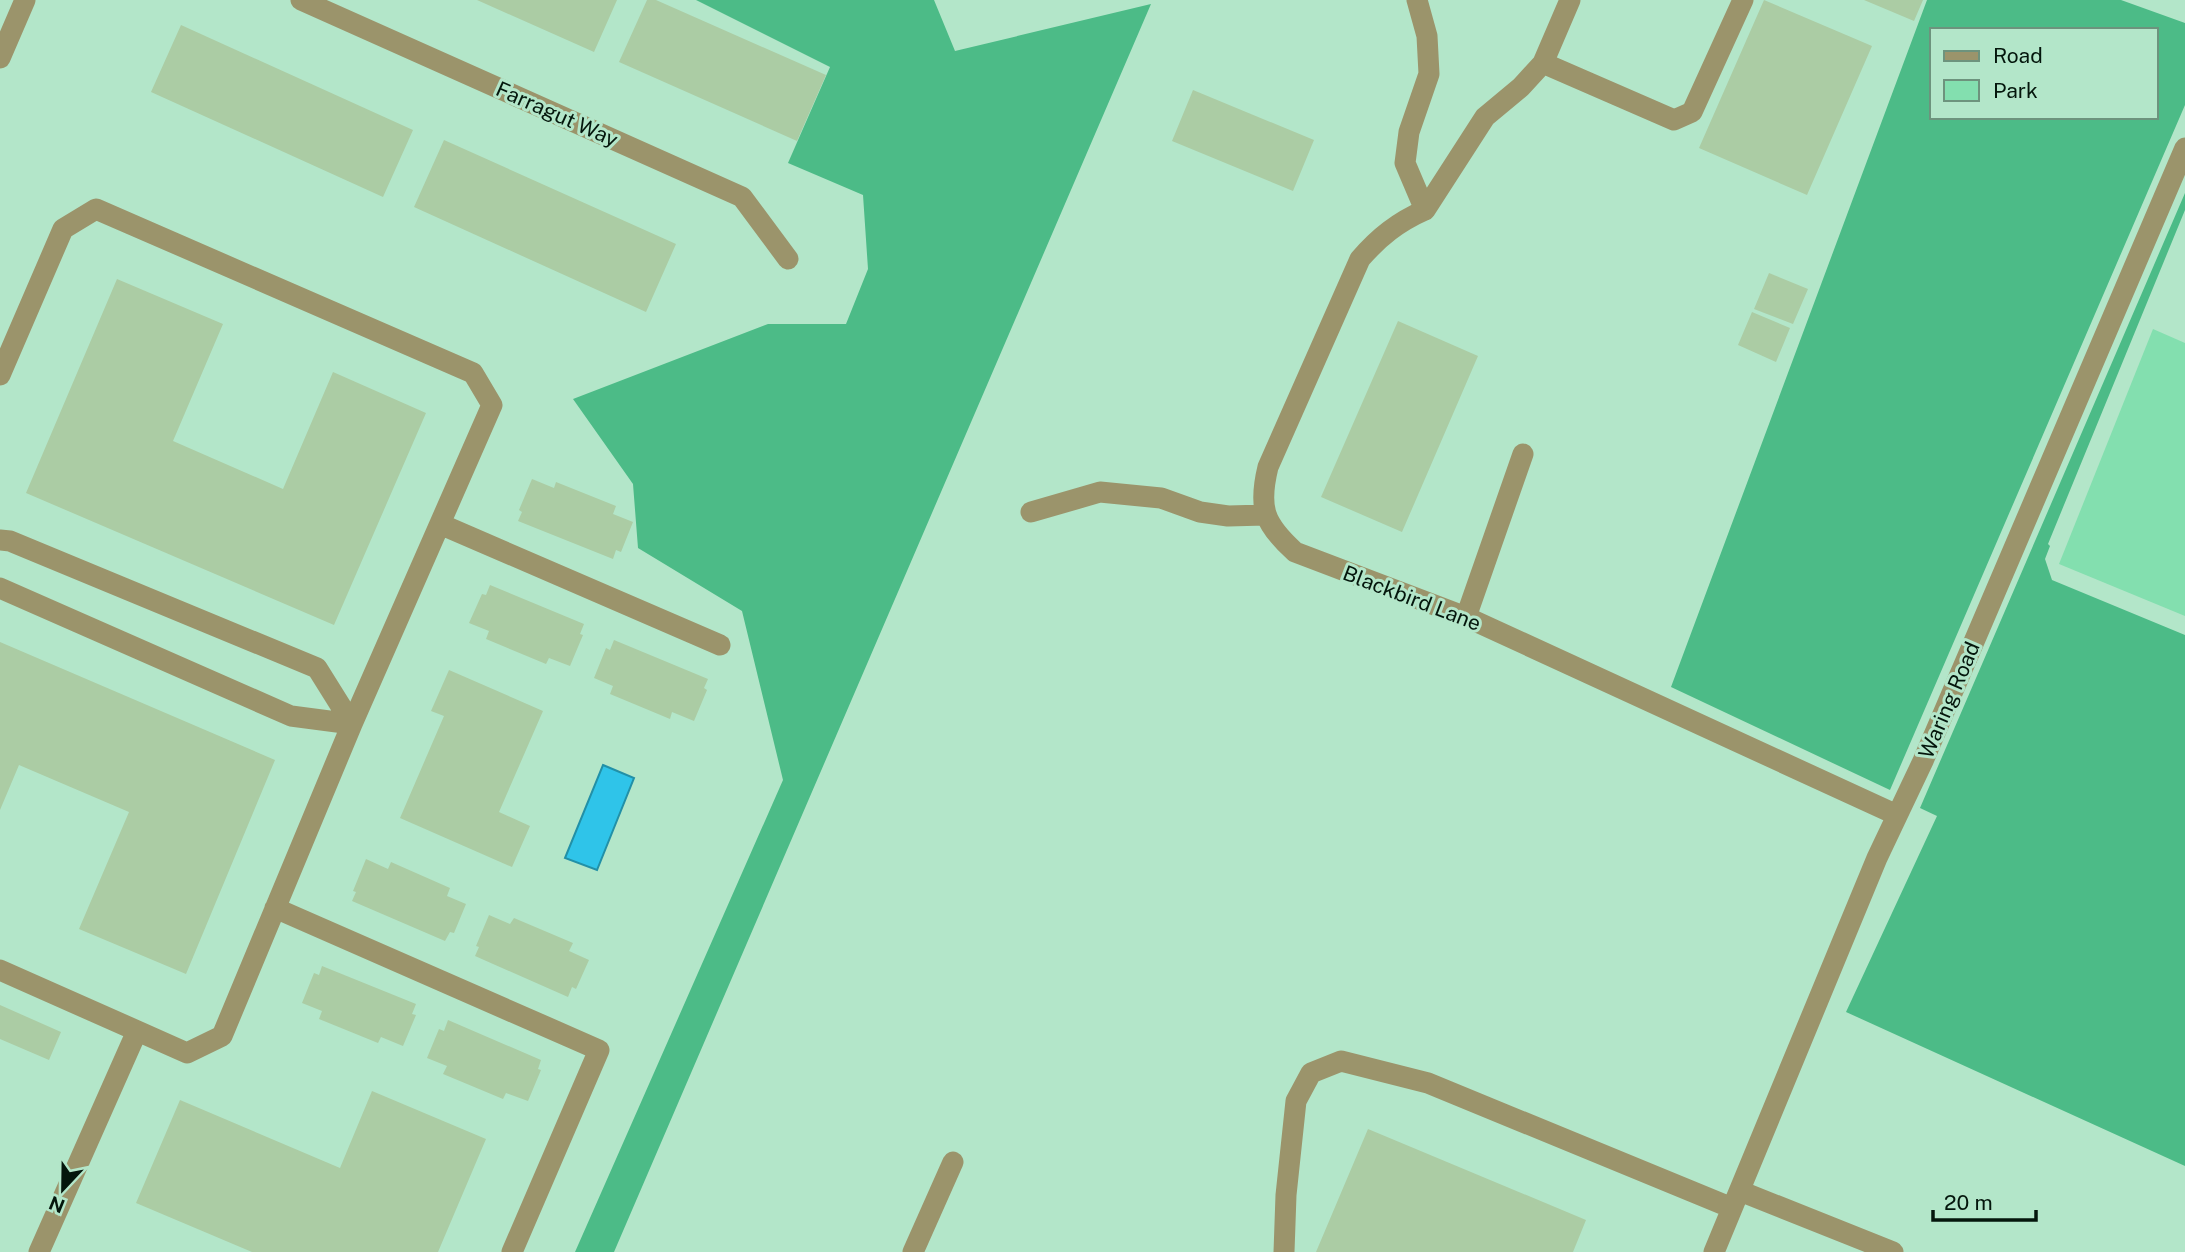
<svg xmlns="http://www.w3.org/2000/svg" width="2185" height="1252" viewBox="0 0 2185 1252" font-family="'Public Sans',sans-serif">
	<style>
		.green { fill: #83dfaf }
		.forest { fill: #4cbb87; fill-rule: evenodd }
		.water { fill: #2fc4e9; stroke: #2290a7; stroke-width: 2 }
		.building { fill: #abcca4 }
		.lines { fill: none; stroke-linecap: round; stroke-linejoin: round }
		.minor { stroke: #9b946b; stroke-width: 21 }
		.labels { text-anchor: middle; dominant-baseline: central; stroke-width: 6; stroke-linejoin: round; paint-order: stroke }
		.street-label { font-size: 21px; fill: #04160c; stroke: #b3e6c9 }
	</style>
	<rect width="100%" height="100%" fill="#b3e6c9"/>
	<!-- green -->
	<path class="green" d="M 2153,329 L 2185,343 L 2185,616 L 2059,564 Z"/>
	<!-- forest -->
	<path class="forest" d="M 696,0 L 934,0 L 955,51 L 1151,4 L 614,1252 L 575,1252 L 783,780 L 742,611 L 638,548 L 633,484 L 573,399 L 768,324 L 846,324 L 868,269 L 863,195 L 788,163 L 830,67 Z
		M 1927,0 L 2121,0 L 2185,23 L 2185,105 L 1890,790 L 1671,687 ZM 1931,30 L 2155,30 L 2155,117 L 1931,117 Z
		M 2185,193 L 2185,210 L 2048,544 L 2050,546 L 2045,559 L 2052,580 L 2185,635 L 2185,1166 L 1846,1012 L 1937,816 L 1920,808 Z"/>
	<!-- water -->
	<path class="water" d="M 603,765 L 634,778 L 597,870 L 565,858 Z"/>
	<!-- building -->
	<path class="building" d="M 477,0 L 617,0 L 594,52 Z
		M 647,0 L 656,0 L 826,75 L 797,141 L 619,62 Z
		M 1764,0 L 1872,46 L 1807,195 L 1699,148 Z
		M 1864,0 L 1923,0 L 1914,21 Z
		M 181,25 L 413,130 L 383,197 L 151,92 Z
		M 1193,90 L 1314,140 L 1293,191 L 1172,141 Z
		M 444,140 L 676,244 L 646,312 L 414,207 Z
		M 1769,273 L 1808,289 L 1793,324 L 1754,309 Z
		M 117,279 L 223,324 L 173,441 L 283,489 L 333,372 L 426,413 L 334,625 L 26,493 Z
		M 1752,312 L 1790,328 L 1776,362 L 1738,345 Z
		M 1398,321 L 1478,356 L 1402,532 L 1321,497 Z
		M 532,479 L 554,488 L 556,482 L 616,506 L 613,514 L 633,522 L 621,552 L 616,550 L 613,559 L 518,521 L 522,512 L 519,510 Z
		M 490,585 L 584,624 L 580,634 L 583,635 L 570,666 L 549,658 L 546,664 L 486,639 L 489,631 L 469,623 L 482,594 L 486,595 Z
		M 614,640 L 708,679 L 704,688 L 707,690 L 694,721 L 672,712 L 670,719 L 610,694 L 613,686 L 594,678 L 606,648 L 610,650 Z
		M 0,642 L 275,760 L 186,974 L 79,929 L 129,812 L 19,765 L 0,810 Z
		M 449,670 L 543,711 L 499,812 L 530,826 L 512,867 L 400,818 L 444,716 L 431,711 Z
		M 366,859 L 388,869 L 391,862 L 450,888 L 447,896 L 466,904 L 454,933 L 450,932 L 445,941 L 352,901 L 356,892 L 353,891 Z
		M 489,915 L 510,924 L 514,918 L 573,943 L 569,951 L 589,960 L 576,989 L 572,987 L 568,997 L 475,956 L 479,947 L 476,946 Z
		M 322,966 L 416,1004 L 412,1014 L 416,1015 L 403,1046 L 381,1037 L 378,1043 L 319,1019 L 322,1011 L 302,1003 L 314,973 L 319,975 Z
		M 0,1005 L 61,1032 L 49,1060 L 0,1039 Z
		M 448,1020 L 541,1060 L 538,1069 L 541,1070 L 528,1101 L 506,1093 L 503,1099 L 443,1074 L 447,1066 L 427,1058 L 439,1029 L 444,1031 Z
		M 372,1091 L 486,1139 L 438,1252 L 252,1252 L 136,1203 L 180,1100 L 340,1168 Z
		M 1368,1129 L 1586,1220 L 1573,1252 L 1316,1252 Z"/>
	<g class="lines">
		<!-- minor -->
		<path class="minor" d="M 301,0 L 742,197 L 788,259
			M 1417,0 L 1427,36 L 1429,74 L 1409,132 L 1405,163 L 1425,210
			M 0,58 L 25,0
			M 1543,63 L 1570,0
			M 1425,210 C 1398,222 1379,237 1360,259 L 1268,467 C 1258,508 1264,524 1295,552 L 1466,617 L 1897,815
			M 1425,210 L 1485,117 L 1521,87 L 1543,63 L 1674,120 L 1692,112 L 1743,0
			M 0,375 L 63,229 L 96,209 L 473,373 L 492,405 L 352,724 L 222,1036 L 187,1053 L 0,970
			M 1031,512 L 1100,492 L 1161,498 L 1200,512 L 1228,516 L 1265,515
			M 440,524 L 720,645
			M 0,540 L 10,541 L 317,668 L 352,724 L 291,716 L 0,588
			M 1466,617 L 1523,454
			M 275,908 L 599,1050 L 512,1252
			M 1740,1191 L 1893,1252
			M 39,1252 L 137,1031
			M 913,1252 L 953,1162
			M 1284,1252 L 1286,1195 L 1296,1101 L 1311,1073 L 1341,1061 L 1428,1083 L 1732,1208
			M 1714,1252 L 1877,858 L 1923,761 L 2185,148"/>
	</g>
	<g class="labels">
		<!-- street labels -->
		<g class="street-label">
			<text transform="translate(557 114) rotate(24)">Farragut Way</text>
			<text transform="translate(1412 598) rotate(21)">Blackbird Lane</text>
			<text transform="translate(1949 700) rotate(-67)">Waring Road</text>
		</g>
	</g>
	<!-- legend -->
	<rect x="1930" y="28" width="228" height="91" fill="#b3e6c9" stroke="#6d937d" stroke-width="2"/>
	<rect x="1944" y="51" width="35" height="10" fill="#9b946b" stroke="#6d937d" stroke-width="2"/>
	<text x="1993" y="63" font-size="21" fill="#04160c">Road</text>
	<rect x="1944" y="80" width="35" height="21" fill="#83dfaf" stroke="#6d937d" stroke-width="2"/>
	<text x="1993" y="98" font-size="21" fill="#04160c">Park</text>
	<!-- north arrow -->
	<g transform="translate(63 1189) rotate(202)" stroke="#b3e6c9" stroke-width="5" paint-order="stroke">
	<path d="M0-5L12 26L0 18L-12 26Z" fill="#04160c"/>
	<text y="-10" font-size="19" font-weight="bold" text-anchor="middle" fill="#04160c">N</text>
	</g>
	<!-- scale -->
	<path d="M1933 1210v10h103v-10" fill="none" stroke="#04160c" stroke-width="3.5"/>
	<text x="1944" y="1210" font-size="21" fill="#04160c" stroke="#b3e6c9" stroke-width="5" paint-order="stroke">20 m</text>
</svg>
